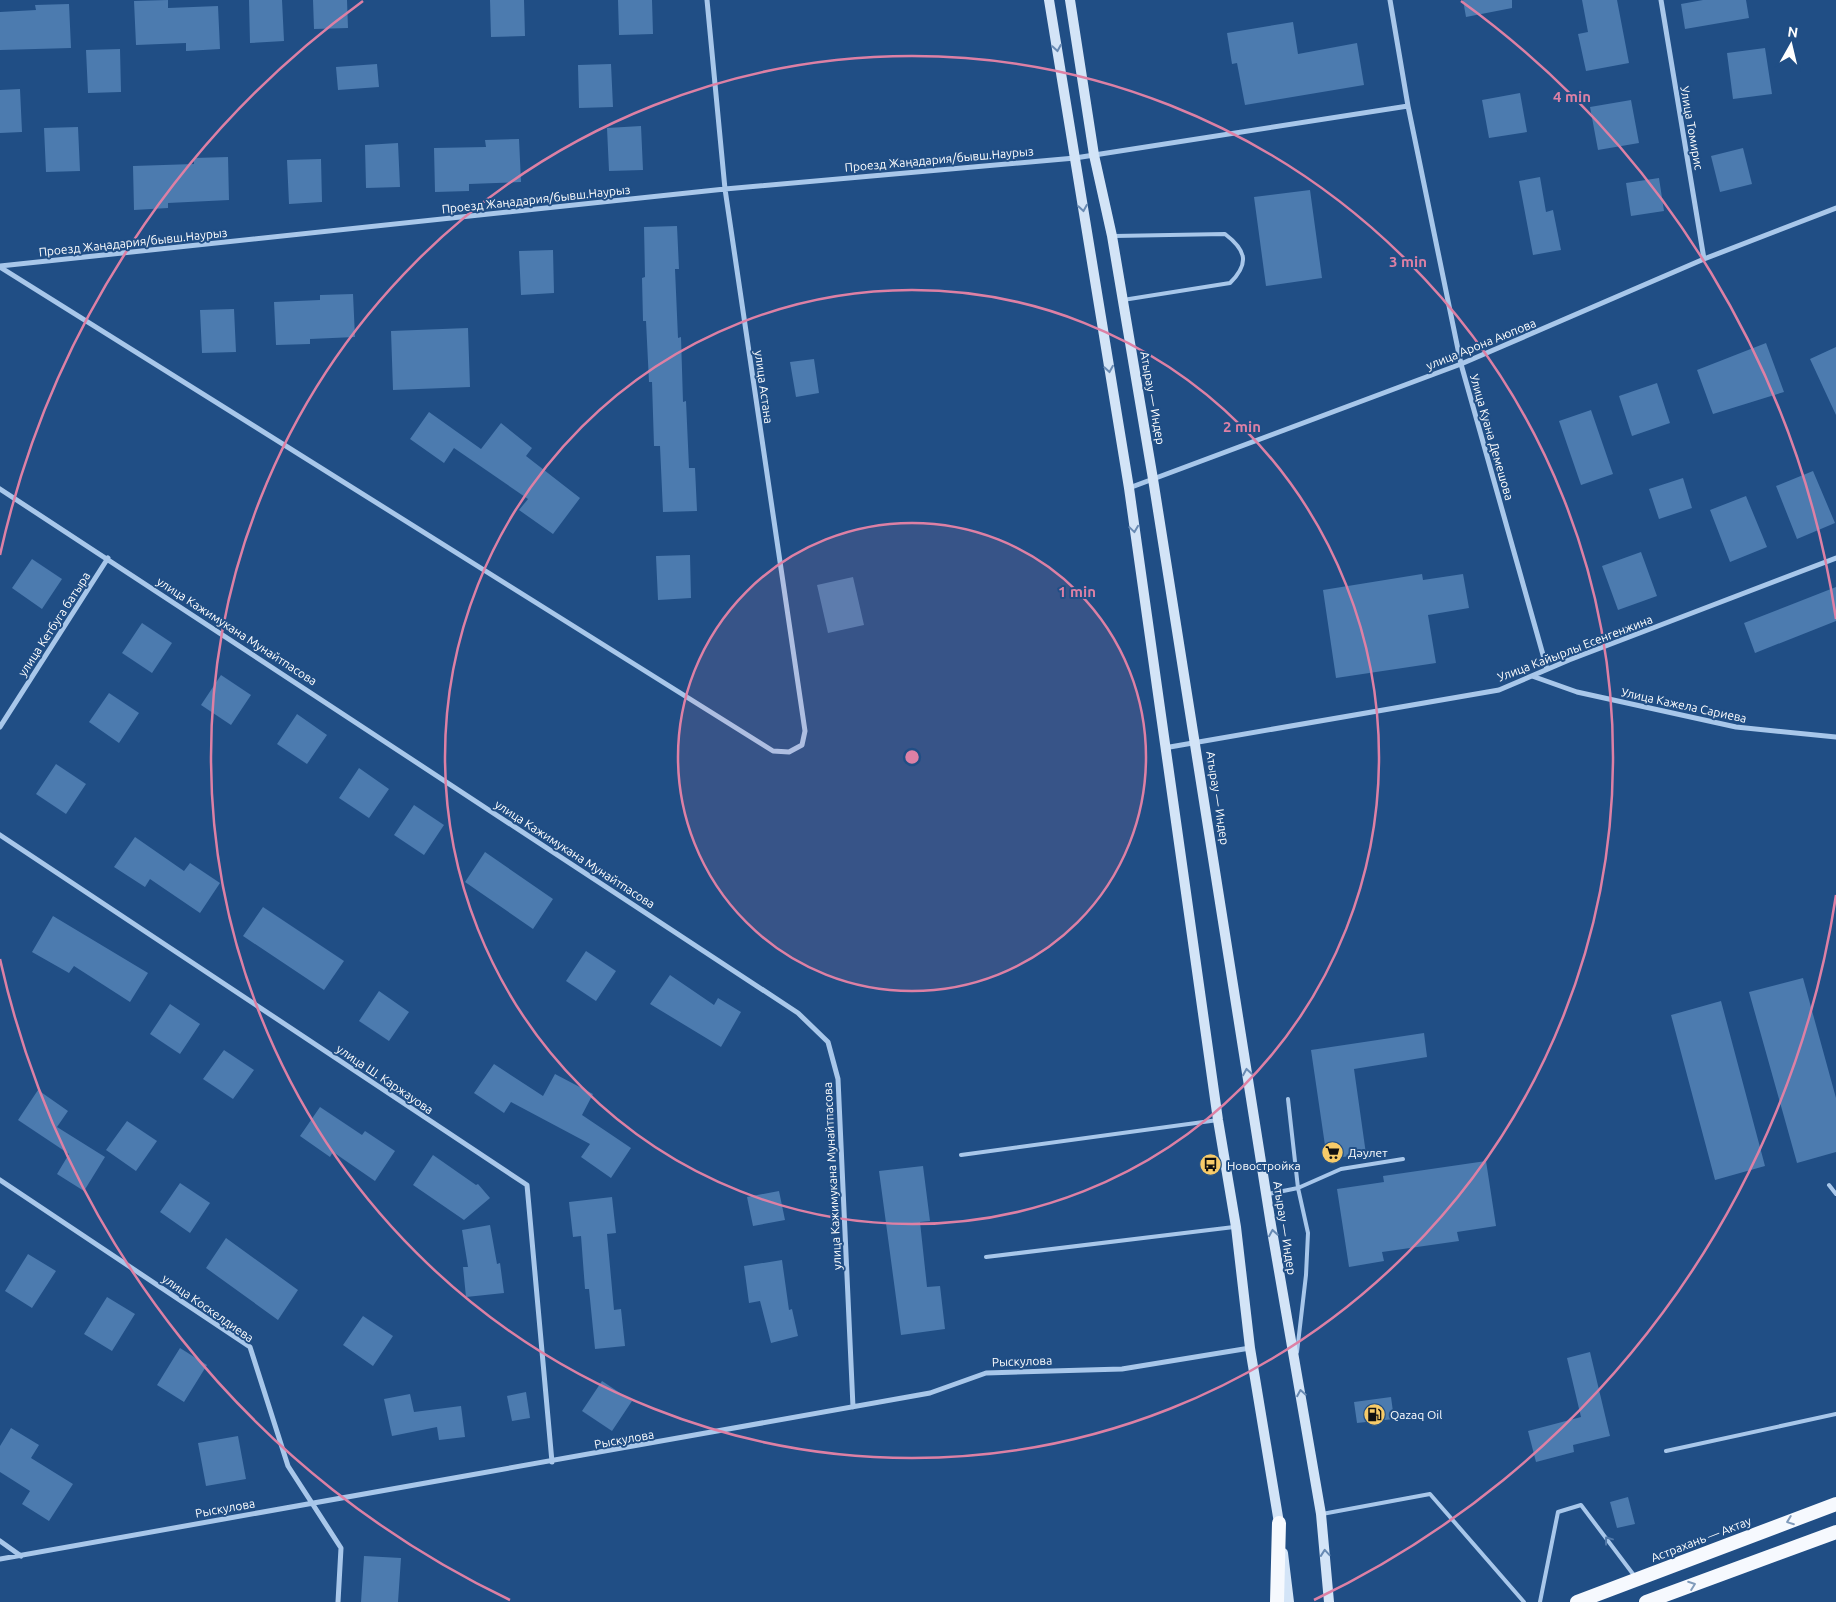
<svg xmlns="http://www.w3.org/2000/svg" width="1836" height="1602" viewBox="0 0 1836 1602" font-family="Ubuntu,sans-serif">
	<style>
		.building { fill: #4c7baf }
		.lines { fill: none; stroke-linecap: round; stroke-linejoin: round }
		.service { stroke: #a8c7ea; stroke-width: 4 }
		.minor { stroke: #a8c7ea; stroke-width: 5 }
		.secondary { stroke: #d3e4f7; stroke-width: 10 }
		.trunk { stroke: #f6f9fe; stroke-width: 14 }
		.oneway { stroke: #688ab3 }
		.oneway2 { stroke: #809bbb }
		.oneway3 { stroke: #5078a8 }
		.ring { fill: none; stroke: #dd80a5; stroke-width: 2.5 }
		.labels { text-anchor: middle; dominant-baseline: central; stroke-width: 4; stroke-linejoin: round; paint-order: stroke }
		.street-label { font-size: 12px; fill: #fff; stroke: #204e85 }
		.poi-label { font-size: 12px; fill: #fff; stroke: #204e85; text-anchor: start }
		.centre { fill: #dd80a5; stroke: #204e85; stroke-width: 2.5 }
		.ring-label { font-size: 15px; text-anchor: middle; font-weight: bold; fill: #dd80a5; stroke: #204e85; stroke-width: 4; stroke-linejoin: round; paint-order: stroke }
	</style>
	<rect width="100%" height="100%" fill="#204e85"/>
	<!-- building -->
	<path class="building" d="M 168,0 L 168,8 L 218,6 L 220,49 L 186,51 L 186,43 L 136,45 L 134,1 Z
		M 249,0 L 282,0 L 284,41 L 250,43 Z
		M 313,0 L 347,0 L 348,28 L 314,29 Z
		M 490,0 L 524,0 L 525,36 L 491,37 Z
		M 618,0 L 652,0 L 653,34 L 619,35 Z
		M 1463,0 L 1512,0 L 1512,8 L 1466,17 Z
		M 1582,0 L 1617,0 L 1629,63 L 1586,71 L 1578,34 L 1588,32 Z
		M 1703,0 L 1746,0 L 1749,18 L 1685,29 L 1681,4 Z
		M 69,4 L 71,48 L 0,50 L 0,12 L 36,10 L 35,5 Z
		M 1293,22 L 1298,54 L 1357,43 L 1364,85 L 1245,105 L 1237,63 L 1232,64 L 1227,33 Z
		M 1765,48 L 1772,94 L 1733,99 L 1727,53 Z
		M 120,49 L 121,92 L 88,93 L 86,50 Z
		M 377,64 L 379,87 L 338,90 L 336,67 Z
		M 611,64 L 613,107 L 579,108 L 578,65 Z
		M 20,89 L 22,132 L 0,133 L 0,90 Z
		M 1520,93 L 1527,132 L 1489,138 L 1482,100 Z
		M 1631,100 L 1639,143 L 1598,150 L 1590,107 Z
		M 641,126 L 643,170 L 609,171 L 607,128 Z
		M 78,127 L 80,171 L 46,172 L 44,128 Z
		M 519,139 L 521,182 L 469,184 L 469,191 L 435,192 L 434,148 L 486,147 L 485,140 Z
		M 398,143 L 400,187 L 366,188 L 365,145 Z
		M 1743,148 L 1752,184 L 1720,192 L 1711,156 Z
		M 228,157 L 229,200 L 168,203 L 168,208 L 134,210 L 133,166 L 194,164 L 194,158 Z
		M 321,159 L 322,202 L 289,204 L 287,160 Z
		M 1540,177 L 1546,212 L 1553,210 L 1561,250 L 1533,255 L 1519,181 Z
		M 1659,178 L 1664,211 L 1631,216 L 1626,183 Z
		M 1310,190 L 1322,278 L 1266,286 L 1254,197 Z
		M 677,226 L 679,269 L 675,269 L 678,338 L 681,337 L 683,402 L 686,401 L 689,468 L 695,468 L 697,511 L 663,512 L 660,446 L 654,446 L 652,382 L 649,382 L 646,321 L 643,321 L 642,278 L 645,277 L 644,227 Z
		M 553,250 L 554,293 L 521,295 L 519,251 Z
		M 353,294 L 355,337 L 310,339 L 310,344 L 276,345 L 274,302 L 320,300 L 320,295 Z
		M 234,309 L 236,352 L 202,353 L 200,310 Z
		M 468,328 L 470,387 L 393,390 L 391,331 Z
		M 1766,343 L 1784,392 L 1713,414 L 1697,370 Z
		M 1836,347 L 1836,415 L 1810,359 Z
		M 814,359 L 819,393 L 796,397 L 790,362 Z
		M 1657,383 L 1670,423 L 1632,436 L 1619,396 Z
		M 1591,410 L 1613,474 L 1581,485 L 1559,421 Z
		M 429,412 L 481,449 L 501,423 L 532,448 L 526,456 L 580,498 L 553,534 L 519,510 L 528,499 L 454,448 L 444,463 L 410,439 Z
		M 1813,471 L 1835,523 L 1797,539 L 1776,486 Z
		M 1683,478 L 1692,508 L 1659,519 L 1649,489 Z
		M 1746,496 L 1767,547 L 1730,562 L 1710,510 Z
		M 1641,552 L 1657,596 L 1618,610 L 1602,566 Z
		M 690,555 L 691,598 L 658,600 L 656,556 Z
		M 32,559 L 62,579 L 42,609 L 12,588 Z
		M 1422,574 L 1423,580 L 1463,574 L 1469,608 L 1428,615 L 1436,663 L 1336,678 L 1323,590 Z
		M 853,577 L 864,625 L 828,633 L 817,585 Z
		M 1836,587 L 1836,621 L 1755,653 L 1744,623 Z
		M 142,623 L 172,643 L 152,673 L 122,653 Z
		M 221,675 L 251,695 L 231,725 L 201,705 Z
		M 109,693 L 139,713 L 119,743 L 89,722 Z
		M 297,714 L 327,735 L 307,764 L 277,744 Z
		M 56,764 L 86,784 L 66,814 L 36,794 Z
		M 359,768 L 389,789 L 369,818 L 339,798 Z
		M 414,805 L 444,825 L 424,855 L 394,835 Z
		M 135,837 L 184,871 L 190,863 L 220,883 L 200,913 L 150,879 L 145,887 L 114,867 Z
		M 485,852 L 553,899 L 533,929 L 465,882 Z
		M 263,907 L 344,961 L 324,990 L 243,936 Z
		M 53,916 L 148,973 L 130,1002 L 74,966 L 69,973 L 32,952 Z
		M 586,951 L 616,971 L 596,1001 L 566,981 Z
		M 670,975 L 714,1005 L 718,998 L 741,1012 L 721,1047 L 650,1004 Z
		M 1803,978 L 1836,1098 L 1836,1152 L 1797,1163 L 1749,992 Z
		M 379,991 L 409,1012 L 389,1041 L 359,1021 Z
		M 1721,1001 L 1765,1166 L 1715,1180 L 1671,1015 Z
		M 170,1004 L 200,1024 L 180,1054 L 150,1034 Z
		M 1424,1033 L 1427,1057 L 1354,1069 L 1366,1154 L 1327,1159 L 1311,1050 Z
		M 224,1050 L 254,1070 L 233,1099 L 203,1079 Z
		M 494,1064 L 543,1096 L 555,1074 L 593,1094 L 582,1115 L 631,1148 L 611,1178 L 581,1157 L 590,1144 L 511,1102 L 504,1113 L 474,1093 Z
		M 38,1090 L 68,1111 L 57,1127 L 105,1157 L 84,1191 L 57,1174 L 69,1154 L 18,1120 Z
		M 320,1107 L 362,1135 L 365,1131 L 395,1151 L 375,1181 L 333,1152 L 330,1157 L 300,1136 Z
		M 127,1121 L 157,1141 L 136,1171 L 106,1150 Z
		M 433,1155 L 476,1185 L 478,1184 L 490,1198 L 464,1220 L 413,1185 Z
		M 1486,1161 L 1496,1226 L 1457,1232 L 1459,1241 L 1382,1252 L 1384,1261 L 1349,1267 L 1337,1189 L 1384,1182 L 1383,1176 Z
		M 923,1166 L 930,1221 L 920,1222 L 927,1287 L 940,1286 L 945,1329 L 901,1335 L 879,1171 Z
		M 180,1183 L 210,1203 L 190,1233 L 160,1212 Z
		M 779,1191 L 785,1220 L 753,1226 L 747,1197 Z
		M 612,1197 L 616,1233 L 607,1234 L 614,1310 L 621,1309 L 625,1346 L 595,1349 L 589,1289 L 585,1289 L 581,1236 L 573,1237 L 569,1202 Z
		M 490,1225 L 497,1264 L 500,1263 L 504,1293 L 466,1297 L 463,1267 L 468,1267 L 462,1230 Z
		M 226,1238 L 298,1290 L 278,1320 L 206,1268 Z
		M 28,1254 L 56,1271 L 32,1308 L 5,1291 Z
		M 782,1260 L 789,1310 L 792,1309 L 798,1336 L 771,1343 L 760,1301 L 749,1303 L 744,1266 Z
		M 107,1297 L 135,1314 L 112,1351 L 84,1334 Z
		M 363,1316 L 393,1336 L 373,1366 L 343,1345 Z
		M 180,1348 L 207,1365 L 184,1402 L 157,1385 Z
		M 1590,1352 L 1610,1436 L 1573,1445 L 1574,1452 L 1536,1462 L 1528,1431 L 1581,1417 L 1567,1358 Z
		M 602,1381 L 632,1401 L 612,1431 L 582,1411 Z
		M 526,1392 L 530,1418 L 512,1421 L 507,1396 Z
		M 410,1394 L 414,1412 L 461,1406 L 465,1437 L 439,1440 L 437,1427 L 392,1436 L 384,1399 Z
		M 1391,1397 L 1394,1419 L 1357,1423 L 1354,1402 Z
		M 11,1428 L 39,1445 L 31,1458 L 73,1484 L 49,1521 L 22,1504 L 30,1491 L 0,1472 L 0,1446 Z
		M 238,1436 L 246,1479 L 206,1486 L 198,1443 Z
		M 1628,1497 L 1635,1524 L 1617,1528 L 1610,1502 Z
		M 364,1556 L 401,1558 L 398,1602 L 361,1602 Z"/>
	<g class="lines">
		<!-- service -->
		<path class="service" d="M 1114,236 L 1225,234 C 1246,250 1250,263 1230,283 L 1123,300
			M 1288,1099 L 1298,1188 L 1308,1233 L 1306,1275 L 1297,1352
			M 961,1155 L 1218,1120
			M 1829,1185 L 1836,1194
			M 1268,1194 L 1298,1188 L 1341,1169 L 1403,1159
			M 986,1257 L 1234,1227
			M 1666,1451 L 1836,1414
			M 1322,1514 L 1430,1494 L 1524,1602
			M 1540,1602 L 1558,1512 L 1581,1505 L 1636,1578"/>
		<!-- minor -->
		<path class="minor" d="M 1390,0 L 1408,106 L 1461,364 L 1547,669
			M 1661,0 L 1704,259
			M 0,266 L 725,189 L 1075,158 L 1408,106
			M 0,267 L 773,751 L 789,752 L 802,745 L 805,731 L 725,189 L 707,0
			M 1129,488 L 1461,364 L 1704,259 L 1836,208
			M 0,489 L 798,1013 L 828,1042 L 838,1079 L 853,1407
			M 1532,676 L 1577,692 L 1736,727 L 1836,737
			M 0,727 L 108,558
			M 1164,748 L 1499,690 L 1569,660 L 1836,558
			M 0,835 L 527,1185 L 552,1462
			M 0,1180 L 250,1347 L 288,1466 L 341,1548 L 338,1602
			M 0,1541 L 21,1556
			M 0,1559 C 310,1503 620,1449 930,1393 L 986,1373 L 1122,1369 L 1250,1348"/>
		<!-- secondary -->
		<path class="secondary" d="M 1049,0 L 1129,488 L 1218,1120 L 1236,1227 L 1250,1348 L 1280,1529
			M 1070,0 L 1094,155 L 1112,236 L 1153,479 L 1271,1225 L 1321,1514 L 1329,1602
			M 1283,1553 L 1289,1602"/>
		<!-- trunk -->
		<path class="trunk" d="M 1277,1602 L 1279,1523
			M 1577,1602 L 1836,1504
			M 1646,1602 L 1836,1532"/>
	</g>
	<!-- one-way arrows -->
	<defs><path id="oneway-chevron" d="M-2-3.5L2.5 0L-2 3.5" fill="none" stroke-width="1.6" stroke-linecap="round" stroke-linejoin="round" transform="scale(1.25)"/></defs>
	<g class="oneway">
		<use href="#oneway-chevron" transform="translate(1057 48) rotate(81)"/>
		<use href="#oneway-chevron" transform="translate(1083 208) rotate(81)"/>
		<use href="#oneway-chevron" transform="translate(1109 369) rotate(81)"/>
		<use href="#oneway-chevron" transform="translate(1134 529) rotate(82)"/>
		<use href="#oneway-chevron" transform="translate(1247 1072) rotate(-99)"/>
		<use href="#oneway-chevron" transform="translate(1273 1233) rotate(-99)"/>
		<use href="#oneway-chevron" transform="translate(1301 1393) rotate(-100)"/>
		<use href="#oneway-chevron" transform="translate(1325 1553) rotate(-95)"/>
	</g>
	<g class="oneway2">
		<use href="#oneway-chevron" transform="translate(1790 1521) rotate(159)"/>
		<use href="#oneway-chevron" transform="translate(1692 1585) rotate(-20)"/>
	</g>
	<use class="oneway3" href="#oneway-chevron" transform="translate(1608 1540) rotate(-127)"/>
	<!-- distance rings -->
	<circle cx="912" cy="757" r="234" fill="#dd80a5" fill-opacity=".12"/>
	<g class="ring">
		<circle cx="912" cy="757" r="234"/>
		<circle cx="912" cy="757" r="467"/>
		<circle cx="912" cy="757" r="701"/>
		<path d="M1836 895A934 934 0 0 1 1314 1600M510 1600A934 934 0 0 1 0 959M0 555A934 934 0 0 1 363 1M1461 1A934 934 0 0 1 1836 619"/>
	</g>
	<!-- icons -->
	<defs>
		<symbol id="supermarket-disc" viewBox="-11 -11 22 22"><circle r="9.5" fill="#f7cb69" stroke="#204e85"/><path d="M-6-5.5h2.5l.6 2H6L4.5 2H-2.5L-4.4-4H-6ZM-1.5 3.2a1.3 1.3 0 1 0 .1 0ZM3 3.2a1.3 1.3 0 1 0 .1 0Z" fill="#111"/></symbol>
		<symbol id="bus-disc" viewBox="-11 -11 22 22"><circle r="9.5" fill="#f7cb69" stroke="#204e85"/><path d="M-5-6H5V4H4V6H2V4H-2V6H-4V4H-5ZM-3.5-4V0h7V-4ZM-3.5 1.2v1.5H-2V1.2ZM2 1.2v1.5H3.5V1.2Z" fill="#111"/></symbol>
		<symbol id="fuel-disc" viewBox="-11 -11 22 22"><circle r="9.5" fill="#f7cb69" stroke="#204e85"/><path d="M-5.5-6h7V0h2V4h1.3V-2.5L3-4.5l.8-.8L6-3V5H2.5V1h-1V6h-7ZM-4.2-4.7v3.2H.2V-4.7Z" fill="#111"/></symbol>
	</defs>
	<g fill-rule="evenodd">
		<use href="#supermarket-disc" x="1320" y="1140" width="25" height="25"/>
		<use href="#bus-disc" x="1198" y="1152" width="25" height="25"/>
		<use href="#fuel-disc" x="1362" y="1402" width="25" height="25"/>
	</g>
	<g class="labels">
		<!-- street labels -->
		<g class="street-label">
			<text transform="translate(1692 128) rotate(80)">Улица Томирис</text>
			<text transform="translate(939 159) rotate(-5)">Проезд Жаңадария/бывш.Наурыз</text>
			<text transform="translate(536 199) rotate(-6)">Проезд Жаңадария/бывш.Наурыз</text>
			<text transform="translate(133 242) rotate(-6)">Проезд Жаңадария/бывш.Наурыз</text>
			<text transform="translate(1481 344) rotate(-22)">улица Арона Аюпова</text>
			<text transform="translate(764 387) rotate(82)">улица Астана</text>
			<text transform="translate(1153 398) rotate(80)">Атырау — Индер</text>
			<text transform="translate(1492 437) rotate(74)">Улица Куана Демешова</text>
			<text transform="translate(54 624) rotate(-57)">улица Кетбуга батыра</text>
			<text transform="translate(237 631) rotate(33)">улица Кажимукана Мунайтпасова</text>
			<text transform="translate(1575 648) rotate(-21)">Улица Кайырлы Есенгенжина</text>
			<text transform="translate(1684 705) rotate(12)">Улица Кажела Сариева</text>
			<text transform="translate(1218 798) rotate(81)">Атырау — Индер</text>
			<text transform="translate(575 854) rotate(33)">улица Кажимукана Мунайтпасова</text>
			<text transform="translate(385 1079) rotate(34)">улица Ш. Каржауова</text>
			<text transform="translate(832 1176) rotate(-93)">улица Кажимукана Мунайтпасова</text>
			<text transform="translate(1285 1228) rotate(81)">Атырау — Индер</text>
			<text transform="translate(208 1308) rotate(35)">улица Коскелдиева</text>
			<text transform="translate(1022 1361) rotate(-2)">Рыскулова</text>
			<text transform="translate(624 1439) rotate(-10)">Рыскулова</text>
			<text transform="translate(225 1508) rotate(-10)">Рыскулова</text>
			<text transform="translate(1701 1539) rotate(-21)">Астрахань — Актау</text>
		</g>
		<!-- poi labels -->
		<g class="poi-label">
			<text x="1348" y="1152">Дәулет</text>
			<text x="1227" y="1165">Новостройка</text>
			<text x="1390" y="1414">Qazaq Oil</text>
		</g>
	</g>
	<circle cx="912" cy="757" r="8" class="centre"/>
	<g class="ring-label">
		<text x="1572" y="102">4 min</text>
		<text x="1408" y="267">3 min</text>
		<text x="1242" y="432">2 min</text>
		<text x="1077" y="597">1 min</text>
	</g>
	<!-- north arrow -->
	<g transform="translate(1791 45) rotate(8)" stroke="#204e85" stroke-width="4" paint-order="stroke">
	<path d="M0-4L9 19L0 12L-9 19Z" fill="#ffffff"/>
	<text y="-8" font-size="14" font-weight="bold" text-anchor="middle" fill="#ffffff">N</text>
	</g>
</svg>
